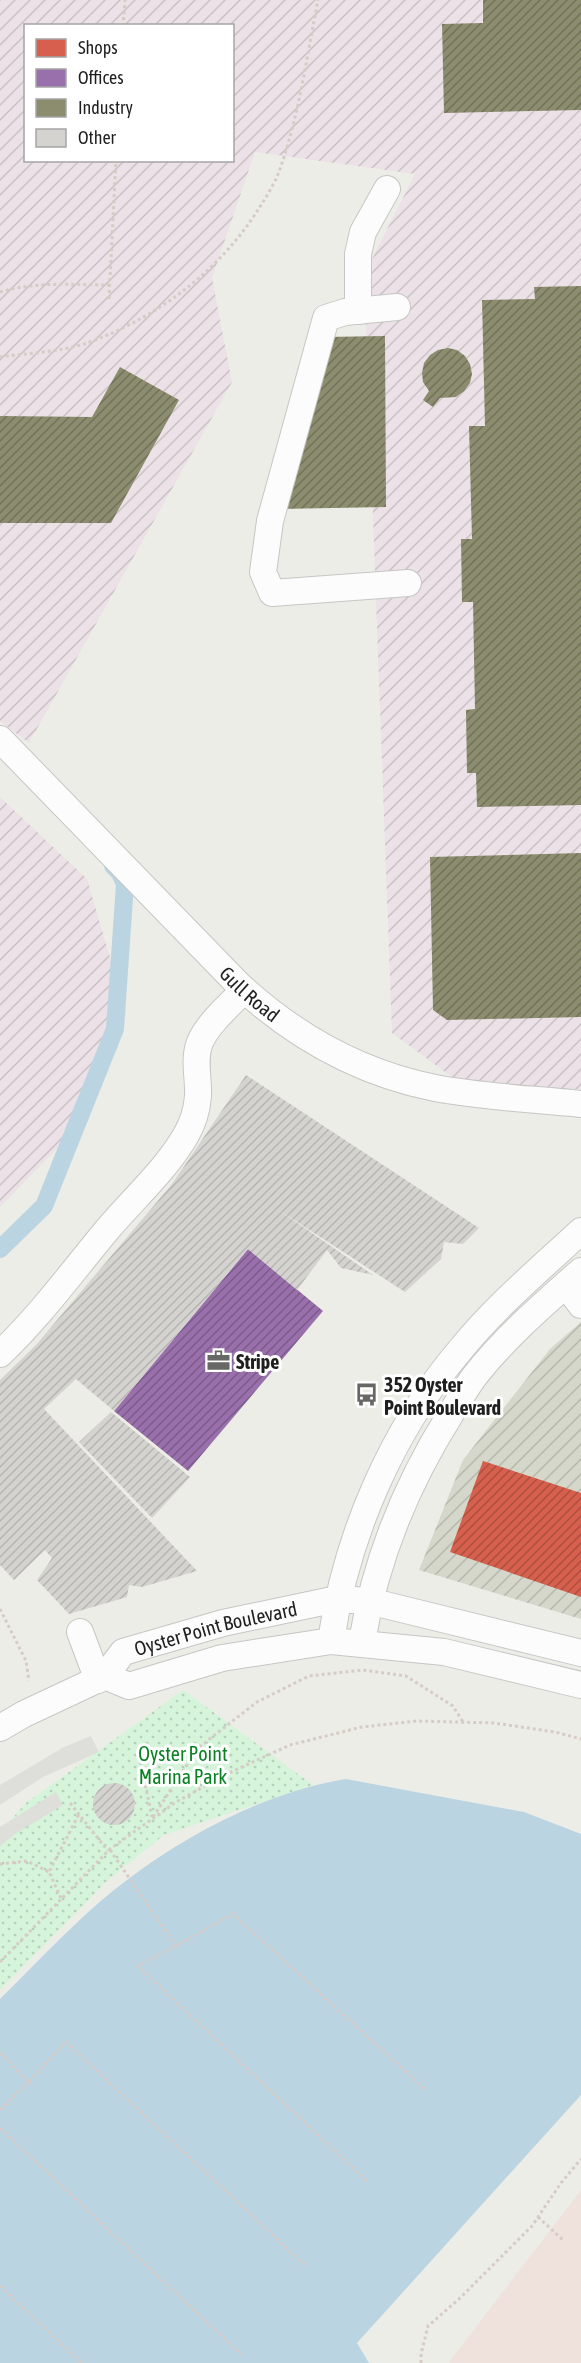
<svg xmlns="http://www.w3.org/2000/svg" width="581" height="2363" viewBox="0 0 581 2363" font-family="'Asap Condensed',sans-serif">
	<style>
		.commercial { fill: #efe2dd }
		.industrial { fill: url(#industrial-furrows); fill-rule: evenodd }
		.construction { fill: url(#construction-furrows) }
		.park { fill: url(#park-dots) }
		.parking { fill: #dededb }
		.water { fill: #bbd4e1 }
		.shops { fill: url(#shops-hatch) }
		.offices { fill: url(#offices-hatch) }
		.industry { fill: url(#industry-hatch) }
		.lines { fill: none; stroke-linecap: round; stroke-linejoin: round }
		.canal { stroke: #bbd4e1; stroke-width: 18 }
		.building { fill: url(#building-hatch) }
		.minor-casing { stroke: #c6c6c4; stroke-width: 28 }
		.path { stroke: #d7cbc6; stroke-width: 3; stroke-dasharray: 3 3; stroke-linecap: butt }
		.minor { stroke: #fcfcfc; stroke-width: 26 }
		.labels { text-anchor: middle; dominant-baseline: central; stroke-width: 6; stroke-linejoin: round; paint-order: stroke }
		.street-label { font-size: 20px; fill: #1f1f1f; stroke: #fff }
		.poi-label { font-size: 20px; font-weight: bold; fill: #1f1f1f; stroke: #fff; text-anchor: start }
		.park-label { font-size: 20px; fill: #0a8123; stroke: #fff }
	</style>
	<defs>
		<pattern id="industrial-furrows" width="10" height="10" patternUnits="userSpaceOnUse" patternTransform="scale(1.5)"><rect width="10" height="10" fill="#ebe1e6"/><path d="M-1 1l2-2M0 10L10 0M9 11l2-2" fill="none" stroke="#c9c1c5"/></pattern>
		<pattern id="construction-furrows" width="10" height="10" patternUnits="userSpaceOnUse" patternTransform="scale(1.5)"><rect width="10" height="10" fill="#d5d7ca"/><path d="M-1 1l2-2M0 10L10 0M9 11l2-2" fill="none" stroke="#b6b8ad"/></pattern>
		<pattern id="park-dots" width="8" height="8" patternUnits="userSpaceOnUse" patternTransform="scale(1.5)"><rect width="8" height="8" fill="#d5f4da"/><path d="M2 2h.1M6 6h.1" fill="none" stroke="#b6d1bb" stroke-width="1.8" stroke-linecap="round"/></pattern>
		<pattern id="shops-hatch" width="6" height="6" patternUnits="userSpaceOnUse" patternTransform="scale(1.5)"><rect width="6" height="6" fill="#d6604d"/><path d="M-1 1l2-2M0 6l6-6M5 7l2-2" fill="none" stroke="#ad4f3f"/></pattern>
		<pattern id="offices-hatch" width="6" height="6" patternUnits="userSpaceOnUse" patternTransform="scale(1.5)"><rect width="6" height="6" fill="#9970ab"/><path d="M-1 1l2-2M0 6l6-6M5 7l2-2" fill="none" stroke="#7c5b8b"/></pattern>
		<pattern id="industry-hatch" width="6" height="6" patternUnits="userSpaceOnUse" patternTransform="scale(1.5)"><rect width="6" height="6" fill="#8c8c6e"/><path d="M-1 1l2-2M0 6l6-6M5 7l2-2" fill="none" stroke="#72725a"/></pattern>
		<pattern id="building-hatch" width="6" height="6" patternUnits="userSpaceOnUse" patternTransform="scale(1.5)"><rect width="6" height="6" fill="#d4d3cf"/><path d="M-1 1l2-2M0 6l6-6M5 7l2-2" fill="none" stroke="#b6b5b1"/></pattern>
	</defs>
	<rect width="100%" height="100%" fill="#edede8"/>
	<!-- commercial -->
	<path class="commercial" d="M 581,2190 L 581,2363 L 450,2363 L 449,2362 Z"/>
	<!-- industrial -->
	<path class="industrial" d="M 0,0 L 581,0 L 581,1089 L 471,1091 L 392,1033 L 364,275 L 415,174 L 255,152 L 212,278 L 232,382 L 29,743 L 0,721 ZM 26,26 L 232,26 L 232,160 L 26,160 Z
		M 0,797 L 87,879 L 126,1012 L 78,1127 L 0,1207 Z"/>
	<!-- construction -->
	<path class="construction" d="M 581,1322 L 581,1619 L 419,1570 L 463,1460 L 550,1349 Z"/>
	<!-- park -->
	<path class="park" d="M 183,1690 L 313,1785 L 164,1835 L 108,1880 L 0,1990 L 0,1832 L 26,1803 Z"/>
	<!-- parking -->
	<path class="parking" d="M 91,1736 L 99,1752 L 43,1777 L 0,1805 L 0,1785 L 64,1747 Z
		M 56,1792 L 63,1805 L 15,1834 L 0,1846 L 0,1827 Z"/>
	<!-- water -->
	<path class="water" d="M 346,1779 L 524,1812 L 581,1834 L 581,2095 L 357,2343 L 369,2363 L 0,2363 L 0,1999 C 42,1958 83,1912 131,1877 C 192,1831 271,1791 346,1779 Z"/>
	<!-- shops -->
	<path class="shops" d="M 483,1461 L 581,1493 L 581,1597 L 450,1552 Z"/>
	<!-- offices -->
	<path class="offices" d="M 248,1249 L 323,1311 L 188,1471 L 114,1411 Z"/>
	<!-- industry -->
	<path class="industry" d="M 483,0 L 581,0 L 581,110 L 444,113 L 442,24 L 483,23 Z
		M 581,286 L 581,805 L 477,807 L 476,773 L 467,773 L 466,710 L 475,709 L 473,602 L 462,602 L 461,539 L 472,539 L 469,426 L 485,426 L 482,300 L 535,299 L 534,287 Z
		M 385,336 L 386,507 L 279,509 L 325,337 Z
		M 448,348 L 457,350 L 465,356 L 470,364 L 472,374 L 470,383 L 464,391 L 456,397 L 440,398 L 433,407 L 423,400 L 429,391 L 423,382 L 422,373 L 424,363 L 430,355 L 438,350 Z
		M 120,367 L 179,400 L 111,523 L 0,523 L 0,416 L 92,417 Z
		M 581,853 L 581,1017 L 447,1020 L 433,1010 L 430,857 Z"/>
	<g class="lines">
		<!-- canal -->
		<path class="canal" d="M 0,1249 L 44,1206 L 115,1029 L 125,884 L 120,873 L 113,866"/>
	</g>
	<!-- building -->
	<path class="building" d="M 246,1075 L 479,1228 L 463,1244 L 444,1242 L 441,1259 L 405,1292 L 277,1209 L 373,1275 L 341,1268 L 327,1250 L 297,1290 L 248,1249 L 114,1411 L 76,1379 L 44,1409 L 197,1571 L 142,1587 L 129,1585 L 127,1597 L 69,1614 L 37,1580 L 52,1558 L 45,1550 L 14,1580 L 0,1565 L 0,1380 L 36,1345 L 172,1184 Z
		M 111,1412 L 190,1477 L 152,1518 L 79,1442 Z
		M93 1804a21 21 0 1 1 42 0a21 21 0 1 1-42 0Z"/>
	<g class="lines">
		<defs>
			<g id="minor">
				<path d="M 397,307 L 345,312 L 326,318 L 270,521 L 263,572 L 272,593 L 408,583"/>
				<path d="M 358,311 L 358,254 L 363,232 L 387,189"/>
				<path id="s1" d="M 0,739 L 238,984 C 293,1035 360,1073 435,1088 C 483,1097 532,1099 581,1104"/>
				<path d="M 566,1285 L 581,1305"/>
				<path d="M 0,1354 C 40,1316 72,1272 107,1230 C 133,1199 166,1170 186,1135 C 193,1123 197,1110 198,1096 C 199,1079 193,1059 200,1042 C 209,1022 230,1005 244,990"/>
				<path d="M 80,1632 L 98,1680"/>
				<path d="M 331,1641 C 346,1536 392,1430 461,1349 C 496,1306 540,1269 581,1231"/>
				<path d="M 362,1642 C 375,1561 406,1485 450,1415 C 458,1402 465,1389 474,1377 C 505,1337 544,1304 581,1271"/>
				<path d="M 105,1676 L 129,1686 L 222,1658 L 331,1641 L 444,1652 L 581,1685"/>
				<path id="s2" d="M 0,1728 L 24,1714 L 105,1676 L 123,1652 L 223,1623 L 337,1599 L 369,1601 L 581,1653"/>
			</g>
		</defs>
		<!-- minor casing -->
		<use href="#minor" class="minor-casing"/>
		<!-- path -->
		<path class="path" d="M 123,26 L 125,0
			M 0,292 C 37,281 72,285 110,285
			M 109,299 L 116,160
			M 0,357 C 29,353 62,352 90,342 C 160,316 222,269 261,205 C 268,194 276,181 280,169 C 299,115 307,56 318,0
			M 0,1609 L 26,1661 L 29,1681
			M 138,1750 L 152,1817
			M 70,1803 L 108,1851
			M 153,1817 L 198,1748 L 257,1702 L 309,1676 L 363,1670 L 406,1676 L 453,1706 L 463,1722
			M 110,1850 L 176,1946 L 233,1914 L 425,2089
			M 0,1864 L 27,1861 L 49,1872
			M 61,1898 L 49,1872 L 79,1814
			M 176,1946 L 138,1966 L 367,2181
			M 0,1962 L 110,1849 L 176,1802 L 229,1773 L 290,1745 L 362,1727 L 417,1721 L 494,1723 L 555,1732 L 581,1739
			M 0,2053 L 29,2082 L 0,2110
			M 29,2082 L 66,2042 L 305,2265
			M 0,2128 L 242,2355
			M 538,2217 L 564,2241
			M 0,2286 L 82,2363
			M 421,2363 L 421,2354 L 428,2326 L 460,2298 L 532,2226 L 561,2183 L 581,2159"/>
		<!-- minor -->
		<use href="#minor" class="minor"/>
	</g>
	<!-- icons -->
	<defs>
		<symbol id="office-bare" viewBox="-9 -9 18 18"><path d="M-6-3h4V-5.5h4V-3h4V5H-6ZM-1-4.5V-3h2v-1.5ZM-6 0V1H6V0Z" fill="#676765" stroke="#fff" stroke-width="2.5" paint-order="stroke"/></symbol>
		<symbol id="bus-bare" viewBox="-9 -9 18 18"><path d="M-5-6H5V4H4V6H2V4H-2V6H-4V4H-5ZM-3.5-4V0h7V-4ZM-3.5 1.2v1.5H-2V1.2ZM2 1.2v1.5H3.5V1.2Z" fill="#676765" stroke="#fff" stroke-width="2.5" paint-order="stroke"/></symbol>
	</defs>
	<g fill-rule="evenodd">
		<use href="#office-bare" x="202" y="1344" width="33" height="33"/>
		<use href="#bus-bare" x="350" y="1378" width="33" height="33"/>
	</g>
	<g class="labels">
		<!-- street labels -->
		<g class="street-label">
			<text stroke="none"><textPath href="#s1" startOffset="357">Gull Road</textPath></text>
			<text stroke="none"><textPath href="#s2" startOffset="243">Oyster Point Boulevard</textPath></text>
		</g>
		<!-- poi labels -->
		<g class="poi-label">
			<text x="236" y="1361">Stripe</text>
			<text x="384" y="1384">352 Oyster<tspan x="384" dy="23">Point Boulevard</tspan></text>
		</g>
		<!-- park labels -->
		<g class="park-label">
			<text x="183" y="1753">Oyster Point<tspan x="183" dy="23">Marina Park</tspan></text>
		</g>
	</g>
	<!-- legend -->
	<rect x="24" y="24" width="210" height="138" fill="#ffffff" stroke="#a5a5a5" stroke-width="1.5"/>
	<rect x="36" y="39" width="30" height="18" fill="#d6604d" stroke="#a5a5a5" stroke-width="1.5"/>
	<text x="78" y="54" font-size="18" fill="#1f1f1f">Shops</text>
	<rect x="36" y="69" width="30" height="18" fill="#9970ab" stroke="#a5a5a5" stroke-width="1.5"/>
	<text x="78" y="84" font-size="18" fill="#1f1f1f">Offices</text>
	<rect x="36" y="99" width="30" height="18" fill="#8c8c6e" stroke="#a5a5a5" stroke-width="1.5"/>
	<text x="78" y="114" font-size="18" fill="#1f1f1f">Industry</text>
	<rect x="36" y="129" width="30" height="18" fill="#d4d3cf" stroke="#a5a5a5" stroke-width="1.5"/>
	<text x="78" y="144" font-size="18" fill="#1f1f1f">Other</text>
</svg>
